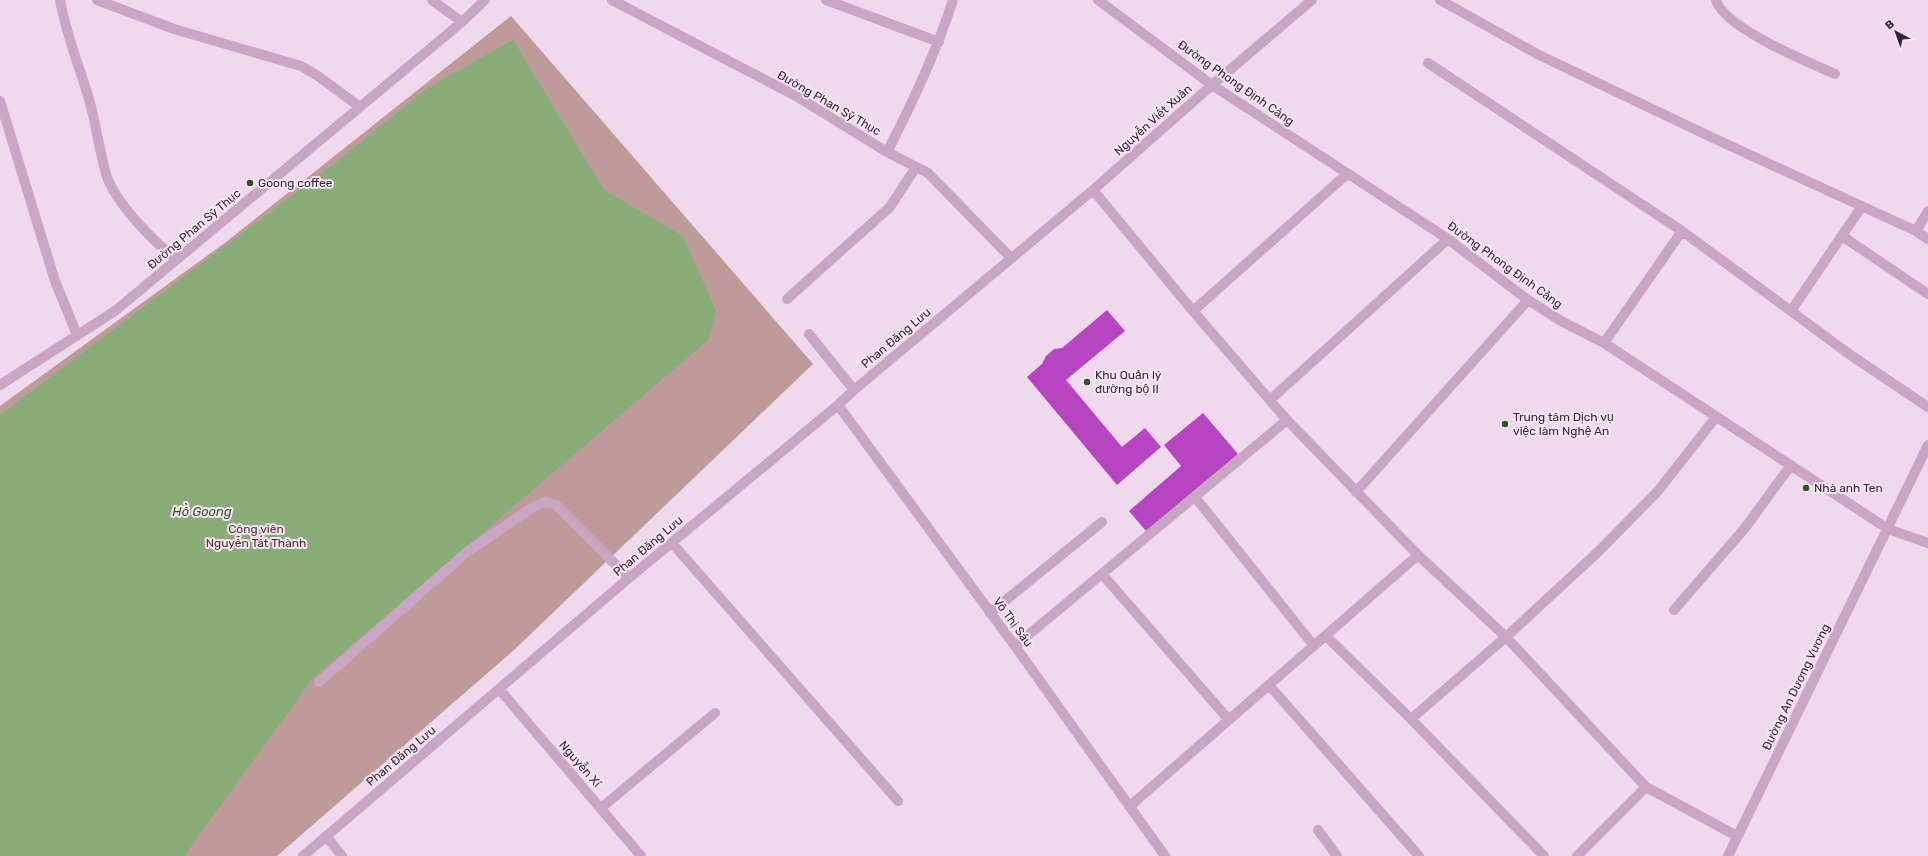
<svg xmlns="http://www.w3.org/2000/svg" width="1928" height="856" viewBox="0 0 1928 856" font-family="Rubik,sans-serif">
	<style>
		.green { fill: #bf9a9a }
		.water { fill: #88ad79 }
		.building { fill: #b745c2 }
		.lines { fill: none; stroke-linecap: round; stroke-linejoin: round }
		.minor { stroke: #c8a6c4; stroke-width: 10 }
		.poi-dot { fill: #2c541d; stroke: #f8e5f4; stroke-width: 1.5 }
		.labels { text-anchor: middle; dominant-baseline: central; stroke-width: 4; stroke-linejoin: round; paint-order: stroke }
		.street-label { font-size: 12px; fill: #342634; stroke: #f8e5f4 }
		.poi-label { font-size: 12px; fill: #342634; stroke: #f8e5f4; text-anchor: start }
		.park-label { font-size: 12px; fill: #512c2b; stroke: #f8e5f4 }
		.water-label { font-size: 13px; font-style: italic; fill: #2c541d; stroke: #f8e5f4 }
	</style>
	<rect width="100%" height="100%" fill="#f0d9ec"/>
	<!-- green -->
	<path class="green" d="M 511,16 L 813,364 L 514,650 L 277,856 L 0,856 L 0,406 L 226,242 Z"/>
	<!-- water -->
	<path class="water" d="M 513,40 L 604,190 L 683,236 L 716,311 L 708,340 L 313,678 L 184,856 L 0,856 L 0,415 L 339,160 L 429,87 Z"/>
	<!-- building -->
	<path class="building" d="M 1107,310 L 1125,331 L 1066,380 L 1122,447 L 1145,428 L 1161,447 L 1117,485 L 1027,377 L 1042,364 L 1046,356 L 1054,349 L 1062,348 Z
		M 1203,413 L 1238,454 L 1146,531 L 1129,511 L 1181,466 L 1164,445 Z"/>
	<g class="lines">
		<!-- minor -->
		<path class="minor" d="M 60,0 C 66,34 79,66 89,99 C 96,124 99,149 106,174 C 114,201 154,243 177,259
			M 97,0 L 174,29 L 301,66 L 318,76 L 360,107
			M 432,0 L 462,22
			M 612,0 L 796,96 L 887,152 L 928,173 L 1011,258
			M 826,0 L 939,42
			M 1098,0 L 1212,85 L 1448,239 L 1528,300 L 1561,321 L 1604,343 L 1888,529 L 1928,543
			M 1440,0 L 1537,54 L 1711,137 L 1916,231 L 1928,239
			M 1716,0 C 1724,28 1808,62 1835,74
			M 1428,63 L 1682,231 L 1852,356 L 1928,407
			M 0,101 L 55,281 L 77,335
			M 887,152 C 913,102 936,53 953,0
			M 1093,190 L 1193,311 L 1287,420 L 1418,555 L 1506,637 L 1646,787 L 1737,836
			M 1916,231 L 1928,211
			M 1842,236 L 1928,294
			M 787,299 L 890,207 L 916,167
			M 1193,311 L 1347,174
			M 1791,311 L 1862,206
			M 809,334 L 854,390
			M 1604,343 L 1682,231
			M 0,385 L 115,311 L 462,22 L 485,0
			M 1271,399 L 1448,239
			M 838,405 L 1015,646 L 1165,856
			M 1356,492 L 1528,300
			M 1195,497 L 1314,646
			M 672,543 L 898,801
			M 1102,574 L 1229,720
			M 1674,610 L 1745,528 L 1791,465
			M 990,613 L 1102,522
			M 1326,636 L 1411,719 L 1544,856
			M 1015,646 L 1287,420
			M 319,682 L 467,552 L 533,507 L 545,502 L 556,505 L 629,578
			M 1269,685 L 1419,856
			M 500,690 L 641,856
			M 1411,719 L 1506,637 L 1599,551 L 1658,491 L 1716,417
			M 1130,806 L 1418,555
			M 601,808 L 715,713
			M 1318,830 L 1337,856
			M 326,836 L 342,856
			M 303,856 L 629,578 L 838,405 L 854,390 L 1093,190 L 1212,85 L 1312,0
			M 1577,856 L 1646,787
			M 1728,856 L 1928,445"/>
	</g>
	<!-- markers -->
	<g class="poi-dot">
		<circle cx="250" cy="183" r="4"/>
		<circle cx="1087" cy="382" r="4"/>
		<circle cx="1505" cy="424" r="4"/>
		<circle cx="1806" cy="488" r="4"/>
	</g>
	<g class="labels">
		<!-- street labels -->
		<g class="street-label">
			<text transform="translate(1236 83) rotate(35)">Đường Phong Định Cảng</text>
			<text transform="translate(829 103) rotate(30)">Đường Phan Sỹ Thục</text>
			<text transform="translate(1153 120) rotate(-42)">Nguyễn Viết Xuân</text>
			<text transform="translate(194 229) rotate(-40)">Đường Phan Sỹ Thục</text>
			<text transform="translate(1505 265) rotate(36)">Đường Phong Định Cảng</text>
			<text transform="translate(896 338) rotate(-40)">Phan Đăng Lưu</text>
			<text transform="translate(648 546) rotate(-40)">Phan Đăng Lưu</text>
			<text transform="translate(1013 622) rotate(54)">Võ Thị Sáu</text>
			<text transform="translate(1796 687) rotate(-64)">Đường An Dương Vương</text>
			<text transform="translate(401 756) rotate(-40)">Phan Đăng Lưu</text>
			<text transform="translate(580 764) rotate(49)">Nguyễn Xí</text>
		</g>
		<!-- poi labels -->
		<g class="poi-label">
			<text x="258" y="183">Goong coffee</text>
			<text x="1095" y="375">Khu Quản lý<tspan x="1095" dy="14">đường bộ II</tspan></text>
			<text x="1513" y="417">Trung tâm Dịch vụ<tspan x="1513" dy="14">việc làm Nghệ An</tspan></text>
			<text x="1814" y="488">Nhà anh Ten</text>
		</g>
		<!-- park labels -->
		<g class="park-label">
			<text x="256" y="529">Công viên<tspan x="256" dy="14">Nguyễn Tất Thành</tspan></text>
		</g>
		<!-- water labels -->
		<g class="water-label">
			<text x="202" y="511">Hồ Goong</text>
		</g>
	</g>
	<!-- north arrow -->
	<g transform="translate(1896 32) rotate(319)" stroke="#f8e5f4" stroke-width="3" paint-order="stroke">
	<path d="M0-3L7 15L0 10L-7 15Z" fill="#342634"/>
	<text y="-6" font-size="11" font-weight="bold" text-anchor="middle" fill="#342634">B</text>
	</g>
</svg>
